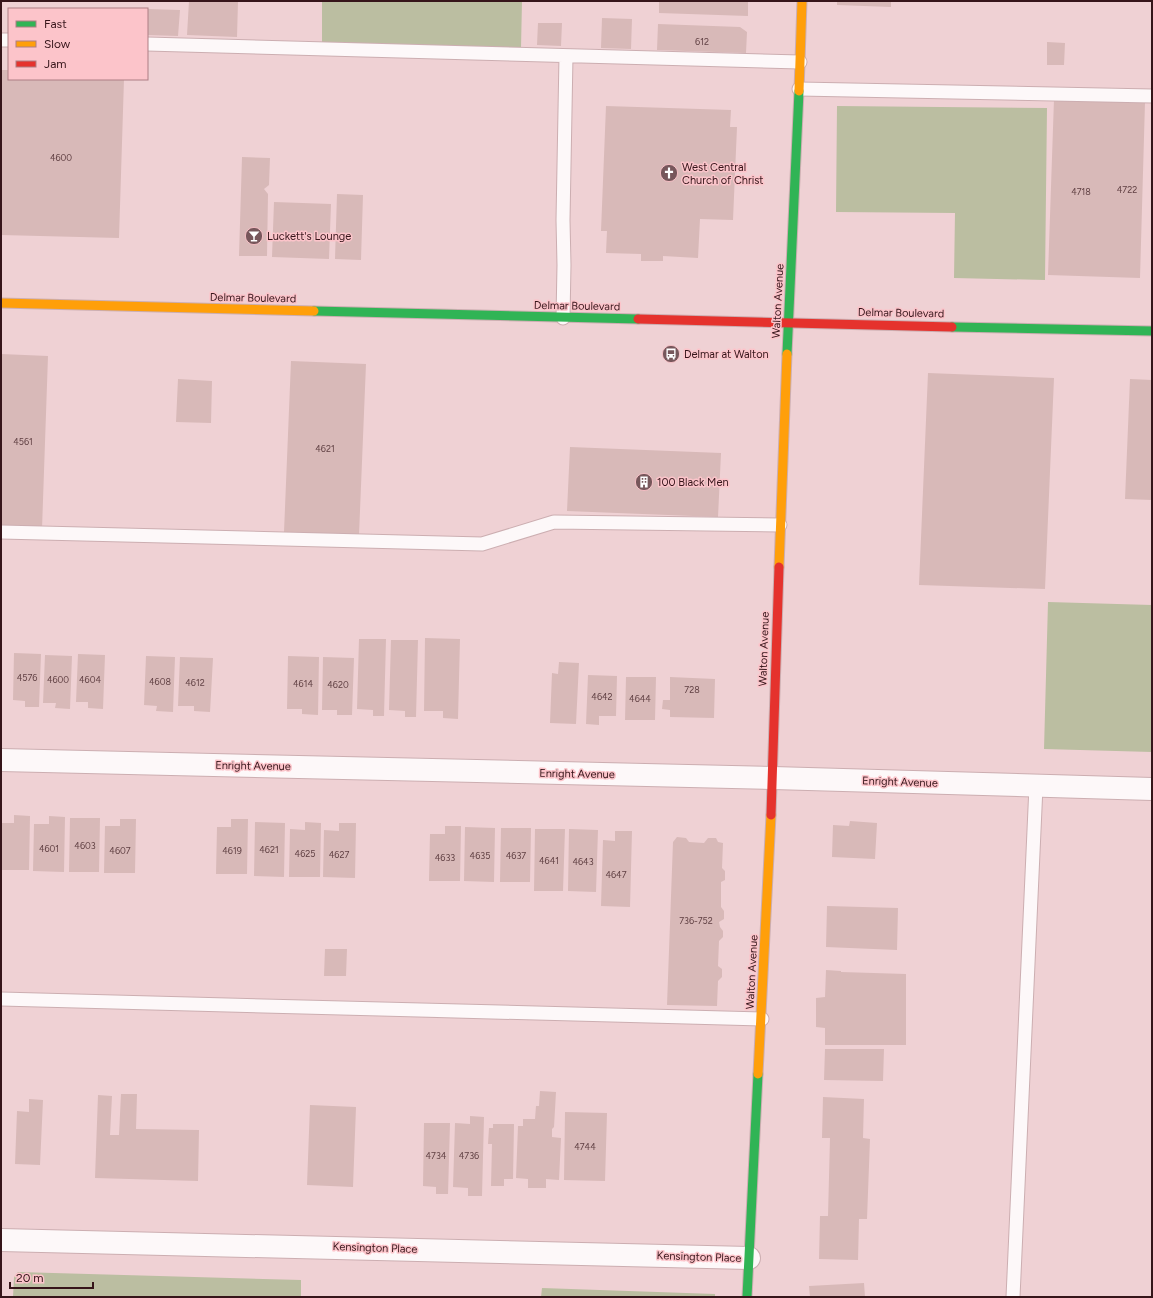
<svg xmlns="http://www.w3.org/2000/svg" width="1153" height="1298" viewBox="0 0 1153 1298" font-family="Figtree,sans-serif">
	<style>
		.green { fill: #bbbea1 }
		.building { fill: #d8b9b8 }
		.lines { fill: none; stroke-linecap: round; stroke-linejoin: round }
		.lane-casing { stroke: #ccaeb1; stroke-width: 15 }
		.street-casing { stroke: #ccaeb1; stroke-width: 24 }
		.fast-casing { stroke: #ccaeb1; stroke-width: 11 }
		.slow-casing { stroke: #ccaeb1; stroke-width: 11 }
		.jam-casing { stroke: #ccaeb1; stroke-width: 11 }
		.lane { stroke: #fdf8f9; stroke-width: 13 }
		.street { stroke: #fdf8f9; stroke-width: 22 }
		.fast { stroke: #30b455; stroke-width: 9 }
		.slow { stroke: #ff9f0a; stroke-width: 9 }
		.jam { stroke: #e5322d; stroke-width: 9 }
		.labels { text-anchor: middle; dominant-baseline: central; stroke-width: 3; stroke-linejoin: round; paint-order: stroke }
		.number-label { font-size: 9px; fill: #604043 }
		.poi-label { font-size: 11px; fill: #36151a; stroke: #fcc4ca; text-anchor: start }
		.street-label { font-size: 11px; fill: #36151a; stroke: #fcc4ca }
	</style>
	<rect width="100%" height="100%" fill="#efd1d4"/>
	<!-- green -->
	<path class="green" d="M 322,1 L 522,1 L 521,48 L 322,42 Z
		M 837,106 L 1047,108 L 1045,280 L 954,278 L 955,213 L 836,212 Z
		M 1048,602 L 1152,605 L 1152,752 L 1044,749 Z
		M 18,1272 L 301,1280 L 301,1297 L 13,1297 L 14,1277 Z
		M 542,1288 L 715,1294 L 715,1297 L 541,1297 Z"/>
	<!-- building -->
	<path class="building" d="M 189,1 L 238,1 L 237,37 L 187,35 Z
		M 659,1 L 748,1 L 748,16 L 659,13 Z
		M 837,1 L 891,1 L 891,7 L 837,5 Z
		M 147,9 L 180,10 L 178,36 L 147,35 Z
		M 602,18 L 632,19 L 631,49 L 601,48 Z
		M 538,23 L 562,23 L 561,46 L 537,45 Z
		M 658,24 L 740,27 L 747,32 L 746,53 L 657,50 Z
		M 1047,42 L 1065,43 L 1064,65 L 1047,65 Z
		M 1,70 L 9,70 L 9,79 L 124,79 L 119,238 L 1,235 Z
		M 1054,99 L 1145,102 L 1140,278 L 1048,275 Z
		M 606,106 L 731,110 L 730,127 L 737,127 L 733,220 L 700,219 L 698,258 L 663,256 L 663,261 L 641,261 L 641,254 L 606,253 L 607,231 L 601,231 Z
		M 242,157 L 270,158 L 269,185 L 264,189 L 268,194 L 267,256 L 239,256 Z
		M 337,194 L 363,195 L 361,260 L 335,259 Z
		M 274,202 L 331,204 L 329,259 L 272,257 Z
		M 1,354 L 48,356 L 42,529 L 1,527 Z
		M 291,361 L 366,364 L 359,535 L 284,532 Z
		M 928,373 L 1054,378 L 1045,589 L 919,585 Z
		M 178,379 L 212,381 L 211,423 L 176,422 Z
		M 1130,379 L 1152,380 L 1152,500 L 1125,499 Z
		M 570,447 L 721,453 L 718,517 L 567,511 Z
		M 425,638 L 460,639 L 458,719 L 443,718 L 443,711 L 424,711 Z
		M 359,639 L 386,639 L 384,716 L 373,716 L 373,710 L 357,709 Z
		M 391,640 L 418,640 L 416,717 L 405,717 L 405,711 L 389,710 Z
		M 14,653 L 41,654 L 39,707 L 25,707 L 25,701 L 13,700 Z
		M 78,654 L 105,655 L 103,709 L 88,708 L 88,702 L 76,702 Z
		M 45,655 L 72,656 L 70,709 L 55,708 L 56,703 L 43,703 Z
		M 146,656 L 175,657 L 173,712 L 156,711 L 157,706 L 144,705 Z
		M 288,656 L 319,657 L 318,715 L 302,714 L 302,709 L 287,709 Z
		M 180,657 L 213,658 L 210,712 L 194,711 L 194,706 L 178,706 Z
		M 323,657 L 354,658 L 352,715 L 337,715 L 337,710 L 322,710 Z
		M 559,662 L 579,663 L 576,724 L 550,723 L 552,673 L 558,674 Z
		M 588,675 L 617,676 L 616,716 L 599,716 L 599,725 L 586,724 Z
		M 626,677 L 656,677 L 655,720 L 625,720 Z
		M 670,677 L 715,679 L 714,718 L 670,717 L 670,710 L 662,709 L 663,700 L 670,700 Z
		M 14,815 L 30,816 L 29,870 L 1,870 L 1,823 L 14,823 Z
		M 49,816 L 65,817 L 64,872 L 33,871 L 34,824 L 49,824 Z
		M 70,818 L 100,818 L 99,872 L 69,872 Z
		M 120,819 L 136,819 L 135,873 L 104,873 L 105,826 L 120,826 Z
		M 231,819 L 248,819 L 247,874 L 216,874 L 217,827 L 231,827 Z
		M 850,821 L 877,823 L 875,859 L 832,857 L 833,825 L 849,826 Z
		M 255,822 L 285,823 L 284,877 L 254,876 Z
		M 305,822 L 321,823 L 320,877 L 289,877 L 290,829 L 305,830 Z
		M 339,823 L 356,823 L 355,878 L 323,877 L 324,830 L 339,831 Z
		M 445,826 L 461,826 L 460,881 L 429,881 L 430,834 L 445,834 Z
		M 465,827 L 495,828 L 494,882 L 464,881 Z
		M 501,828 L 531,828 L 530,882 L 500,882 Z
		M 535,829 L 565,829 L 563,891 L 534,891 Z
		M 569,829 L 598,830 L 596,892 L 568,891 Z
		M 615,831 L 632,831 L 630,907 L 601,906 L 603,840 L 615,841 Z
		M 677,837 L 686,838 L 689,842 L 704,843 L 708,838 L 716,838 L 718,842 L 723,843 L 722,868 L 725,871 L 725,880 L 721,882 L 721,907 L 724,911 L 724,919 L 719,922 L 720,927 L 723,931 L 723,937 L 719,941 L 718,966 L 722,969 L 722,977 L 718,981 L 717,1006 L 667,1005 L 673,842 Z
		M 827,906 L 898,908 L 897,950 L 826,947 Z
		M 325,949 L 347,949 L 346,976 L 324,976 Z
		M 826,970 L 841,971 L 841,972 L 906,974 L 906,1045 L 825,1045 L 825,1028 L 816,1027 L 816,998 L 825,997 Z
		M 825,1049 L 884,1049 L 883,1081 L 824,1080 Z
		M 540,1091 L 556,1092 L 554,1127 L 552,1129 L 552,1137 L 561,1138 L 559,1180 L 546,1179 L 546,1188 L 528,1188 L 528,1179 L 516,1178 L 518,1126 L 523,1126 L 523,1119 L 535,1119 L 536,1106 L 539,1106 Z
		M 121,1094 L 137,1094 L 136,1129 L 199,1130 L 198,1181 L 95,1178 L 98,1095 L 112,1096 L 110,1135 L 119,1135 Z
		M 823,1097 L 864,1099 L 863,1138 L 870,1139 L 867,1219 L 859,1219 L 858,1260 L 819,1259 L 820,1216 L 828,1216 L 830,1138 L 822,1138 Z
		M 29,1099 L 43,1100 L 40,1165 L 15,1164 L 17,1111 L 29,1112 Z
		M 310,1105 L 356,1107 L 353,1187 L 307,1185 Z
		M 565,1112 L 607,1113 L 605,1181 L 564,1180 Z
		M 470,1116 L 484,1117 L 482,1196 L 468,1196 L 468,1188 L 453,1187 L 455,1123 L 470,1124 Z
		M 424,1123 L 450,1123 L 448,1194 L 436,1194 L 436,1187 L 423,1186 Z
		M 493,1124 L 514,1124 L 513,1179 L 504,1179 L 504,1186 L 491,1186 L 492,1144 L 488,1144 L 489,1128 L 493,1128 Z
		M 864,1283 L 865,1297 L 810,1297 L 809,1286 Z"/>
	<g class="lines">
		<defs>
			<path id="lane" d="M 1,40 L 9,40
				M 147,44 L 800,62
				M 799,89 L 1152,96
				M 563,318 L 564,265 L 563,220 L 566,56
				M 1,532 L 482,544 L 554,522 L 780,525
				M 1,999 L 762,1019
				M 1013,1297 L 1036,786"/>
			<path id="street" d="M 1,760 L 773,778 L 1152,789
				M 1,1240 L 749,1258"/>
			<path id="fast" d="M 314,311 L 638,319
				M 952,327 L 1152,331
				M 787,354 L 799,91
				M 747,1297 L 758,1074"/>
			<path id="slow" d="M 799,91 L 802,1
				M 1,303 L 314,311
				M 779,567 L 787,354
				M 758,1074 L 771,815"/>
			<path id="jam" d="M 638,319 L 952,327
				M 771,815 L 779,567"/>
		</defs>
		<!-- lane casing -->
		<use href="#lane" class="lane-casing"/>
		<!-- street casing -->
		<use href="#street" class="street-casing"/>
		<!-- fast casing -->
		<use href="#fast" class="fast-casing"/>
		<!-- slow casing -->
		<use href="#slow" class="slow-casing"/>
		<!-- jam casing -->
		<use href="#jam" class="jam-casing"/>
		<!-- lane -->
		<use href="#lane" class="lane"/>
		<!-- street -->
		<use href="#street" class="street"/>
		<!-- fast -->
		<use href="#fast" class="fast"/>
		<!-- slow -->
		<use href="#slow" class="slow"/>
		<!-- jam -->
		<use href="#jam" class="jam"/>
	</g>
	<!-- icons -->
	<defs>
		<symbol id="church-disc" viewBox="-11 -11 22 22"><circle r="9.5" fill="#77575b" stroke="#fcc4ca"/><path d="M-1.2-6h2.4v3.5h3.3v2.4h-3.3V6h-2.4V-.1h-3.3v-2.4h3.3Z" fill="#fff"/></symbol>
		<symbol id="bar-disc" viewBox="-11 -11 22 22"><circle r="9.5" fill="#77575b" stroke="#fcc4ca"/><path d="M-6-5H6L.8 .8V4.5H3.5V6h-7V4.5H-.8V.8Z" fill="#fff"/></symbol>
		<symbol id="bus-disc" viewBox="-11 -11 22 22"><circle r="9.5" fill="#77575b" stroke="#fcc4ca"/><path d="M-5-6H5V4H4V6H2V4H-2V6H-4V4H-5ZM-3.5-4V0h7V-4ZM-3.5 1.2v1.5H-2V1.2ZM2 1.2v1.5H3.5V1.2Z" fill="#fff"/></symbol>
		<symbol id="building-disc" viewBox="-11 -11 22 22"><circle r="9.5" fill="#77575b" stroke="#fcc4ca"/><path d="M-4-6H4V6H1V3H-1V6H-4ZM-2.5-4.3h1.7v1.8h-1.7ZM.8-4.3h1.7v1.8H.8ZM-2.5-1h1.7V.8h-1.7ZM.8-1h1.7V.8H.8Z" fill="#fff"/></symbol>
	</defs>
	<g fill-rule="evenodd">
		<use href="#church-disc" x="659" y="163" width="20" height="20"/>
		<use href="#bar-disc" x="244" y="226" width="20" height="20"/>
		<use href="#bus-disc" x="661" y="344" width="20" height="20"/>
		<use href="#building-disc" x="634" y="472" width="20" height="20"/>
	</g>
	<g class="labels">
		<!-- number labels -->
		<g class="number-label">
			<text x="702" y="41">612</text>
			<text x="61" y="157">4600</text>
			<text x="1127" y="189">4722</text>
			<text x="1081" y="191">4718</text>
			<text x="23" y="441">4561</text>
			<text x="325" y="448">4621</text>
			<text x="27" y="677">4576</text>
			<text x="58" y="679">4600</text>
			<text x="90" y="679">4604</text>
			<text x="160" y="681">4608</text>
			<text x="195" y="682">4612</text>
			<text x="303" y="683">4614</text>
			<text x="338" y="684">4620</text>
			<text x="692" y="689">728</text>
			<text x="602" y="696">4642</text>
			<text x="640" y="698">4644</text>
			<text x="85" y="845">4603</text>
			<text x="49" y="848">4601</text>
			<text x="269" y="849">4621</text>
			<text x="120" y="850">4607</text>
			<text x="232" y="850">4619</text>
			<text x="305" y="853">4625</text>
			<text x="339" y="854">4627</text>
			<text x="480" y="855">4635</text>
			<text x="516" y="855">4637</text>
			<text x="445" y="857">4633</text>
			<text x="549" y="860">4641</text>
			<text x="583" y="861">4643</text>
			<text x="616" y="874">4647</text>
			<text x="696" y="920">736-752</text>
			<text x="585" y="1146">4744</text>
			<text x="436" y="1155">4734</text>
			<text x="469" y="1155">4736</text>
		</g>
		<!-- poi labels -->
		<g class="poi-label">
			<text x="682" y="167">West Central<tspan x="682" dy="13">Church of Christ</tspan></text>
			<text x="267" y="236">Luckett's Lounge</text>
			<text x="684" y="354">Delmar at Walton</text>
			<text x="657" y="482">100 Black Men</text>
		</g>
		<!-- street labels -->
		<g class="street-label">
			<text transform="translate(253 298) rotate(1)">Delmar Boulevard</text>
			<text transform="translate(778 301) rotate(-87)">Walton Avenue</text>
			<text transform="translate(577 306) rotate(1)">Delmar Boulevard</text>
			<text transform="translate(901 313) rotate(1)">Delmar Boulevard</text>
			<text transform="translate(764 649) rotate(-88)">Walton Avenue</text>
			<text transform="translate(253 766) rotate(1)">Enright Avenue</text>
			<text transform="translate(577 774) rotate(1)">Enright Avenue</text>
			<text transform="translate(900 782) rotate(2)">Enright Avenue</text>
			<text transform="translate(752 972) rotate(-87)">Walton Avenue</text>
			<text transform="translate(375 1248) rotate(2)">Kensington Place</text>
			<text transform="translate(699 1257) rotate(2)">Kensington Place</text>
		</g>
	</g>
	<!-- border -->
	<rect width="1153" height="1298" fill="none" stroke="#36151a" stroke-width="4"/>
	<!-- legend -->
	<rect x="8" y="8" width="140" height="72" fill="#fcc4ca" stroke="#ad7e84"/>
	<rect x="16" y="21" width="20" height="6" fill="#30b455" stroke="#ad7e84"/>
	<text x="44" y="28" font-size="12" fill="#36151a">Fast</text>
	<rect x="16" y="41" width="20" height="6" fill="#ff9f0a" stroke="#ad7e84"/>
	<text x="44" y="48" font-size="12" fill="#36151a">Slow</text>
	<rect x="16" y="61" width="20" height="6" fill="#e5322d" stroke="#ad7e84"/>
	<text x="44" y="68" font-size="12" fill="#36151a">Jam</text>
	<!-- scale -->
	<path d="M10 1282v6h83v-6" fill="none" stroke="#36151a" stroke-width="2"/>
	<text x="16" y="1282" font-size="12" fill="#36151a" stroke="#fcc4ca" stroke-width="3" paint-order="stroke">20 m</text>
</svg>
